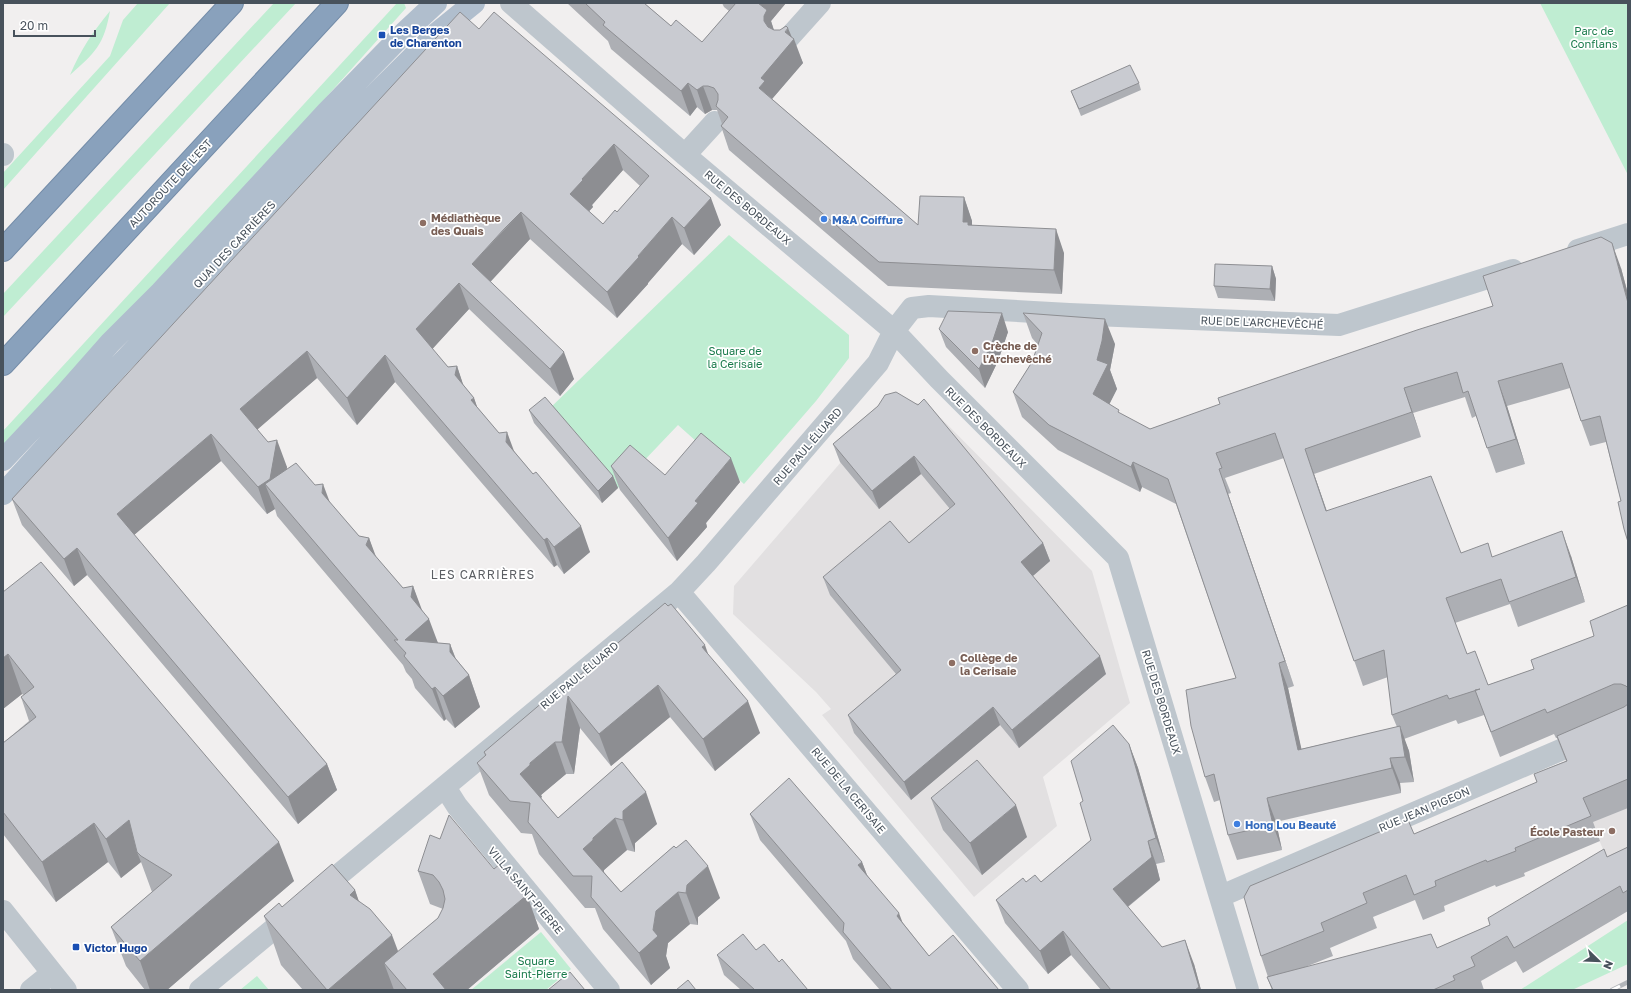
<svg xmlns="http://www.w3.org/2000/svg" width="1631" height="993" viewBox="0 0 1631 993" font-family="'Golos Text',sans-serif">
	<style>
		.education { fill: #e2e0e1 }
		.green { fill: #bfedd2 }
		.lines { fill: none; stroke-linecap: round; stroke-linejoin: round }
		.highway-casing { stroke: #748ca8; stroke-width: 24 }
		.minor { stroke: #bec6cd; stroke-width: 22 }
		.major { stroke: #b0becd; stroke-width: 22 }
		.highway { stroke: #89a1bc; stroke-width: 22 }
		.rail-casing { stroke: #b1b4b9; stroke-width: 4.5 }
		.rail { stroke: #fff; stroke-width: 3; stroke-dasharray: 9; stroke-linecap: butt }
		.wall { fill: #adafb4; fill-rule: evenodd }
		.shaded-wall { fill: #8d8e92 }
		.building { fill: #c9cbd1; stroke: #8d8e92; fill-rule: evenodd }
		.transit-dot { fill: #1a4fb4; stroke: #fff; stroke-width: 1.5 }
		.shop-dot { fill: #3f7fe0; stroke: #fff; stroke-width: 1.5 }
		.education-dot { fill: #8d6e63; stroke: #fff; stroke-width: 1.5 }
		.labels { text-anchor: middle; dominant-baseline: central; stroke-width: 3.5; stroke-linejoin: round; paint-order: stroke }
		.transit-label { font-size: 11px; font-weight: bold; fill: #164399; stroke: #fff; text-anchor: start }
		.park-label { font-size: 11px; fill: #1a7b4c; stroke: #fff }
		.street-label { font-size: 11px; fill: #48525c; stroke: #fff }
		.education-label { font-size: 11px; font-weight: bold; fill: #785e54; stroke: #fff; text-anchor: start }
		.shop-label { font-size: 11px; font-weight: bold; fill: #366cbe; stroke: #fff; text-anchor: start }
		.neighbourhood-label { font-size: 12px; letter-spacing: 1px; fill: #5c5f64; stroke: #fff }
	</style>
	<rect width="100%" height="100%" fill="#f1efef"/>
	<!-- education -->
	<path class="education" d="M 892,403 L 926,403 L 1092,571 L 1130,703 L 1043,777 L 1057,826 L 974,897 L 822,715 L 831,709 L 816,692 L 733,614 L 734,586 Z
		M 1628,746 L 1628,908 L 1591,821 Z"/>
	<!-- green -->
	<path class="green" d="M 138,3 L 170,3 L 3,190 L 3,173 L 110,56 L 123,20 Z
		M 274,3 L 296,3 L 3,317 L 3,294 Z
		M 397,3 L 404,3 L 406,8 L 3,459 L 3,431 Z
		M 1540,3 L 1628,3 L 1628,175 Z
		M 110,11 C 104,45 95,53 70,75 C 81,49 92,33 110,11 Z
		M 729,235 L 849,335 L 849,358 L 816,401 L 744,484 L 678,425 L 618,488 L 549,409 Z
		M 1628,920 L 1628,964 L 1572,990 L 1520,990 Z
		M 541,932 L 571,969 L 546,990 L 471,990 Z
		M 257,976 L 269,990 L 240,990 Z"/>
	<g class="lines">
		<defs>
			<path id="highway" d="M 3,250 L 232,3
				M 3,364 L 337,3"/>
		</defs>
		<!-- highway casing -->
		<use href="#highway" class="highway-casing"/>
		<!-- minor -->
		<path class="minor" d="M 511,3 L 685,155 L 894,331 L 939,379 L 1118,558 L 1248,990
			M 785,42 L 820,3
			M 3,155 L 3,154
			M 685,155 L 715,122
			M 1578,250 L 1628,234
			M 679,592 L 1018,990
			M 445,787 L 457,806 L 609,990
			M 318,892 L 679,592 L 706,563 L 878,363 L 894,331 L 912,308 L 929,306 L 1069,314 L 1339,325 L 1513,270
			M 1221,896 L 1628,721
			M 3,911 L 66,990
			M 31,990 L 52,973
			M 200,990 L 293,913"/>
		<!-- major -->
		<path class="major" d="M 3,460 L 65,394 L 110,343 L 161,292 L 326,113 L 406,31 L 436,3
			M 3,494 L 117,368 L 178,304 L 339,130 L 437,33 L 474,3"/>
		<!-- highway -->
		<use href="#highway" class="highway"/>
		<defs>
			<path id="rail" d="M 1612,990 L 1628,982"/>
		</defs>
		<!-- rail casing -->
		<use href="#rail" class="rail-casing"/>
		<!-- rail -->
		<use href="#rail" class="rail"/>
	</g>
	<!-- wall -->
	<path class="wall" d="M 567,3 L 644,3 L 671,26 L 702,42 L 729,11 L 724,7 L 722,3 L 786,3 L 771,21 L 774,30 L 791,37 L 803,63 L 772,99 L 918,225 L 964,197 L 972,221 L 972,225 L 1064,253 L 1062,294 L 888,286 L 729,150 L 721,126 L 722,124 L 717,110 L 712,110 L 705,114 L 697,107 L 690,116 L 611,49 L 608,41 Z
		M 479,29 L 721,225 L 694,255 L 682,244 L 648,283 L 648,284 L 617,318 L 530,239 L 515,255 L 490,281 L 574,379 L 560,396 L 469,309 L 432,349 L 448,367 L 457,366 L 463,385 L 474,398 L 477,407 L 533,474 L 590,552 L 564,574 L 557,565 L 554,567 L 395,382 L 357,425 L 317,378 L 257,429 L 287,467 L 287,469 L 329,502 L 359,536 L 369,538 L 375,556 L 403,588 L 413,586 L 421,610 L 438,643 L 450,644 L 456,659 L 469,675 L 480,707 L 455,728 L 446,719 L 444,721 L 415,688 L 412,679 L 406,672 L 403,665 L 277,516 L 275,509 L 267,514 L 221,461 L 134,535 L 327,764 L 337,790 L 298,824 L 87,575 L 74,586 L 22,525 L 12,499 ZM 623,170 L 640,186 L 617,212 L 603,224 L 589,211 L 593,207 L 592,205 Z
		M 1139,83 L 1141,90 L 1081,116 L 1071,91 Z
		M 1272,266 L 1276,279 L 1275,301 L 1218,298 L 1214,286 Z
		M 1621,268 L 1628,294 L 1628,542 L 1621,501 L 1606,442 L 1590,446 L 1581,421 L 1570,388 L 1507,406 L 1525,464 L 1496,473 L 1476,416 L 1472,418 L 1465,397 L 1413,413 L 1421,437 L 1314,474 L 1327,511 L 1461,553 L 1493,557 L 1571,556 L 1585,602 L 1518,627 L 1510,604 L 1455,623 L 1467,654 L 1488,685 L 1534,669 L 1594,636 L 1628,605 L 1628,808 L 1593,822 L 1600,841 L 1524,873 L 1525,876 L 1496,887 L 1495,885 L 1444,906 L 1445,911 L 1423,920 L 1415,900 L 1373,917 L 1377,928 L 1330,948 L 1333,956 L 1305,967 L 1437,948 L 1490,925 L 1607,857 L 1628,847 L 1628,911 L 1523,973 L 1516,961 L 1481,981 L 1484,990 L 1272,990 L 1267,977 L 1268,977 L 1261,956 L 1414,834 L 1537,783 L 1534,774 L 1566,761 L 1557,738 L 1556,738 L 1554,734 L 1500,757 L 1484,715 L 1458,724 L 1456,720 L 1404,739 L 1409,751 L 1414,782 L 1400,783 L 1401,793 L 1276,822 L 1282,850 L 1237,860 L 1228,835 L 1220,800 L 1214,802 L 1205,777 L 1236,678 L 1176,504 L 1142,487 L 1140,492 L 1058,450 L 1022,417 L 1013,392 L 1032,362 L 1038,345 L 1032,338 L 1023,313 L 1115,344 L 1110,370 L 1117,389 L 1109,404 L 1120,414 L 1150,429 ZM 1284,458 L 1363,686 L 1388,677 L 1392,715 L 1397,727 L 1301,749 L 1288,688 L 1294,686 L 1228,494 L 1231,493 L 1225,478 Z
		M 939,329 L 1008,332 L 998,361 L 985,388 L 946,347 Z
		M 878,406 L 1043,543 L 1050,561 L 1033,576 L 1106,674 L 1019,748 L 1000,725 L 911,800 L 854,733 L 848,715 L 896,674 L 830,595 L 823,577 L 909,543 L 950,509 L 921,474 L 879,509 L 840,462 L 833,444 Z
		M 529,410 L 613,476 L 618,488 L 602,503 L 534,423 Z
		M 611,466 L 665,475 L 740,482 L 706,523 L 707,527 L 677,561 L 620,490 Z
		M 3,592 L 294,881 L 167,990 L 145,990 L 126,966 L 111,927 L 152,892 L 141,862 L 121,878 L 108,862 L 56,902 L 3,834 L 3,743 L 29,721 L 21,697 L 24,695 L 22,694 L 3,709 Z
		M 708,654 L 760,733 L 715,771 L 670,717 L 611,766 L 580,728 L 574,774 L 566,774 L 541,795 L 542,797 L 541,798 L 558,818 L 622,762 L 657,824 L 635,843 L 635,852 L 627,850 L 604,870 L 604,872 L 621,892 L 674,846 L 720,898 L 698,917 L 698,925 L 690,924 L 668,943 L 666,956 L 670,968 L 651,985 L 603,929 L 595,908 L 585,908 L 539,854 L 532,834 L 521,833 L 489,795 L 477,763 L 485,756 L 484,752 L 553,698 Z
		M 1129,744 L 1138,768 L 1165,862 L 1156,864 L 1160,880 L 1128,907 L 1162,947 L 1194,964 L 1201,990 L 1101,990 L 1071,955 L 1048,974 L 1005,923 L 996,900 L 1026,882 L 1041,882 L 1091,840 L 1083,801 Z
		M 931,798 L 1027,837 L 982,875 L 943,830 Z
		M 750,814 L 862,862 L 867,875 L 903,923 L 929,956 L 999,990 L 880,990 L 853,959 L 846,941 L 760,840 Z
		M 494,869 L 527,895 L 539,929 L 467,990 L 303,990 L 281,965 L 264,916 L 282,907 L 355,890 L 358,900 L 398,952 L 438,918 L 443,909 L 430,904 L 418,871 Z
		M 756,950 L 779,962 L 808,990 L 741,990 L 724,975 L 717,955 Z"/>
	<!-- shaded-wall -->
	<path class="shaded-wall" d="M 758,3 L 786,3 L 771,21 L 775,34 L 773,46 Z
		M 788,28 L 793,40 L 794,39 L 803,63 L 772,99 L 759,88 L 761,78 Z
		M 688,83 L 697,107 L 690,116 L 681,91 Z
		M 703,86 L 712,110 L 705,114 L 697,90 Z
		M 614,144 L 623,170 L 592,205 L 593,207 L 580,221 L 570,194 L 582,179 Z
		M 964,197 L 972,221 L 972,233 L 963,222 Z
		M 711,198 L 721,225 L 694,255 L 684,228 Z
		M 521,212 L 530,239 L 482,291 L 472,264 Z
		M 672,217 L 682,244 L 648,283 L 648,284 L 617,318 L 607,292 Z
		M 1056,229 L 1064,253 L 1062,294 L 1054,270 Z
		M 1612,243 L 1621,268 L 1628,294 L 1628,303 Z
		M 1272,266 L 1276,279 L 1275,301 L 1270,289 Z
		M 459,283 L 469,309 L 426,356 L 416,329 Z
		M 1002,313 L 1008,332 L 998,361 L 985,388 L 979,369 Z
		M 1105,319 L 1115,344 L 1110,370 L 1117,389 L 1102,419 L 1093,394 L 1097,360 Z
		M 307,351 L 317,378 L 250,436 L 240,409 Z
		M 564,352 L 574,379 L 560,396 L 550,369 Z
		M 385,355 L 395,382 L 357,425 L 347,398 Z
		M 457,366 L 466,393 L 455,375 Z
		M 1498,381 L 1507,406 L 1525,464 L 1516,439 Z
		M 1404,388 L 1413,413 L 1421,437 L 1412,412 Z
		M 474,398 L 483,424 L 471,400 Z
		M 507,432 L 517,459 L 506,442 Z
		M 211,434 L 221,461 L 127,541 L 117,514 Z
		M 277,440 L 287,467 L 280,502 L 265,484 L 275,509 L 267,514 L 258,487 Z
		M 1305,449 L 1314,474 L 1335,536 L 1326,511 Z
		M 914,456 L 921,474 L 879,509 L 872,491 Z
		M 731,458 L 740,482 L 706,523 L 707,527 L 677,561 L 668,538 L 695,501 Z
		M 1133,462 L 1142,487 L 1140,492 L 1131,467 Z
		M 1219,469 L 1228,494 L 1294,686 L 1285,661 Z
		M 613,476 L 618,488 L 602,503 L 598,491 Z
		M 323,484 L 335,516 L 322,493 Z
		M 581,526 L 590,552 L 564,574 L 554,547 Z
		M 1562,531 L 1571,556 L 1585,602 L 1576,577 Z
		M 369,538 L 381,570 L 366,545 Z
		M 547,538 L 557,565 L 554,567 L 544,540 Z
		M 1043,543 L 1050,561 L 1027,581 L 1021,562 Z
		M 77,548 L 87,575 L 74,586 L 64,559 Z
		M 413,586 L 425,618 L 429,619 L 441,651 L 405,640 L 411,597 Z
		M 450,644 L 462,676 L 469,675 L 480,707 L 455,728 L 443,696 L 450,652 Z
		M 705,645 L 716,677 L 702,647 Z
		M 8,654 L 22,694 L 3,709 L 3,658 Z
		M 1100,656 L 1106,674 L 1019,748 L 1012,730 Z
		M 1279,663 L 1288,688 L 1307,774 L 1298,750 Z
		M 658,685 L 670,717 L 611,766 L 599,734 Z
		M 435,687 L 446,719 L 444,721 L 432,689 Z
		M 568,696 L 580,728 L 574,774 L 562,742 Z
		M 748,701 L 760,733 L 715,771 L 703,739 Z
		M 993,707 L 1000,725 L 911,800 L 904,782 Z
		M 1400,726 L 1409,751 L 1414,782 L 1405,757 Z
		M 555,742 L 566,774 L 541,795 L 542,797 L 531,806 L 520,774 L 530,763 Z
		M 1129,744 L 1138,768 L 1165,862 L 1156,838 Z
		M 1390,758 L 1400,783 L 1401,793 L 1392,768 Z
		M 327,764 L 337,790 L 298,824 L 288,797 Z
		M 646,792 L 657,824 L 635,843 L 635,852 L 623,820 L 623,811 Z
		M 1267,798 L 1276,822 L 1282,850 L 1273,825 Z
		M 1016,805 L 1027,837 L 982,875 L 970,843 Z
		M 615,818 L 627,850 L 604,870 L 604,872 L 595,881 L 583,849 L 593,838 Z
		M 129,820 L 137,852 L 141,862 L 121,878 L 106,839 Z
		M 94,823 L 108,862 L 56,902 L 42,862 Z
		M 1148,841 L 1156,864 L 1160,880 L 1121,912 L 1113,889 Z
		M 279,842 L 294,881 L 167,990 L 150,990 L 140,961 Z
		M 862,862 L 872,888 L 858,865 Z
		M 708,866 L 720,898 L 698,917 L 698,925 L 686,893 L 687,885 Z
		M 355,890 L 372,939 L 350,895 Z
		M 678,892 L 690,924 L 668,943 L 666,956 L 670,968 L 651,985 L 639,953 L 653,930 L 656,911 Z
		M 527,895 L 539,929 L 467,990 L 438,990 L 433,974 Z
		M 899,913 L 909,940 L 897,916 Z
		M 1063,931 L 1071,955 L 1048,974 L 1040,951 Z
		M 392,935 L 410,983 L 384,963 L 394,990 L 328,990 Z
		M 1185,940 L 1194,964 L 1201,990 L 1195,990 Z"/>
	<!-- building -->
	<path class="building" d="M 585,3 L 644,3 L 671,26 L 676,20 L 702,42 L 736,3 L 758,3 L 767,10 L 764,16 L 764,21 L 768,27 L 774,30 L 780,30 L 786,26 L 788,28 L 785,32 L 794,39 L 761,78 L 765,81 L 759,88 L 918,225 L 920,196 L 964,197 L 963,222 L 968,222 L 968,225 L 1056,229 L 1054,270 L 879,262 L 721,126 L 728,117 L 716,106 L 718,100 L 718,94 L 714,88 L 708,86 L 703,86 L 697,90 L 688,83 L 681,91 L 603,25 L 605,22 Z
		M 460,12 L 479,29 L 494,12 L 711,198 L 684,228 L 672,217 L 638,256 L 639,257 L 607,292 L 521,212 L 505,228 L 472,264 L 564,352 L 550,369 L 459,283 L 416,329 L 448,367 L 457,366 L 455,375 L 474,398 L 471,400 L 499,433 L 507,432 L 506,442 L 533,474 L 536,472 L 581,526 L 554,547 L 547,538 L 544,540 L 385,355 L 347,398 L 307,351 L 240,409 L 268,442 L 277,440 L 270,479 L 258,487 L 211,434 L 117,514 L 327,764 L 288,797 L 77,548 L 64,559 L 12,499 ZM 614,144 L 649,176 L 617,212 L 615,210 L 603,224 L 570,194 L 583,180 L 582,179 Z
		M 1130,65 L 1139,83 L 1079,109 L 1071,91 Z
		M 1601,237 L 1612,243 L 1628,303 L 1628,542 L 1624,529 L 1618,502 L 1621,501 L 1600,416 L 1581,421 L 1562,363 L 1498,381 L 1516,439 L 1487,448 L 1468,391 L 1463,393 L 1457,372 L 1404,388 L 1412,412 L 1305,449 L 1326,511 L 1431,476 L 1461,553 L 1488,543 L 1492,557 L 1562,531 L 1576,577 L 1509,602 L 1501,579 L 1446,598 L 1467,654 L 1475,651 L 1488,685 L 1534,669 L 1531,660 L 1594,636 L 1590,621 L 1628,605 L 1628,688 L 1626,686 L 1621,684 L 1614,684 L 1547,713 L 1545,709 L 1491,732 L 1475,690 L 1480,689 L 1449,699 L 1447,695 L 1392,715 L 1384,650 L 1354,661 L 1275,433 L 1216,453 L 1222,468 L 1219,469 L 1285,661 L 1279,663 L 1298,750 L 1400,726 L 1405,757 L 1390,758 L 1392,768 L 1267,798 L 1273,825 L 1228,835 L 1214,774 L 1205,777 L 1191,726 L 1186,690 L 1236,678 L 1168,479 L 1133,462 L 1131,467 L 1049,425 L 1013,392 L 1032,362 L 1042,333 L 1023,313 L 1105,319 L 1102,341 L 1097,360 L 1108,364 L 1093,394 L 1119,410 L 1118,412 L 1150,429 L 1220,404 L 1218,398 L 1417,330 L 1493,306 L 1483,276 Z
		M 1215,264 L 1272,266 L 1270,289 L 1214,286 Z
		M 948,311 L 1002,313 L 992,343 L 979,369 L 939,329 Z
		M 896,392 L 918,405 L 924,399 L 1043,543 L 1021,562 L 1100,656 L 1012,730 L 993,707 L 904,782 L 848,715 L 901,670 L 823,577 L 890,521 L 909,543 L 955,504 L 914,456 L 872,491 L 833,444 L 878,406 L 885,395 Z
		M 545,397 L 613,476 L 598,491 L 529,410 Z
		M 701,433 L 731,458 L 695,501 L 698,503 L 668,538 L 611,466 L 630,445 L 665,475 Z
		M 296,463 L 315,485 L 323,484 L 322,493 L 359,536 L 369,538 L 366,545 L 403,588 L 413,586 L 411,597 L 429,619 L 405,640 L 450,644 L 450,652 L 469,675 L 443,696 L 435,687 L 432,689 L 404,656 L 406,653 L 394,640 L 398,640 L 265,484 Z
		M 41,562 L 279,842 L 140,961 L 111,927 L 172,875 L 141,856 L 137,852 L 129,820 L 106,839 L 94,823 L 42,862 L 3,812 L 3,743 L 36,717 L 21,697 L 34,687 L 8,654 L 3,658 L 3,592 Z
		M 665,603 L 668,606 L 671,604 L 705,645 L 702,647 L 748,701 L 703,739 L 658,685 L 599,734 L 568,696 L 562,742 L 555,742 L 530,763 L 530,765 L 520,774 L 558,818 L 622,762 L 646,792 L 623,811 L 623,820 L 615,818 L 593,838 L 593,840 L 583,849 L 621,892 L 674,846 L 676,848 L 686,840 L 708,866 L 687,885 L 686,893 L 678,892 L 656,911 L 653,930 L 658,936 L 639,953 L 591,897 L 592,876 L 573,876 L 528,822 L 530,803 L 510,801 L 477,763 L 486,755 L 484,752 L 550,696 L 553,698 Z
		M 1628,704 L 1628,779 L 1583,798 L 1591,816 L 1515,848 L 1516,851 L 1487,862 L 1486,860 L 1435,881 L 1436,886 L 1414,895 L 1406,875 L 1363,893 L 1367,903 L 1321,923 L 1324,931 L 1261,956 L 1244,897 L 1250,886 L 1408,820 L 1414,834 L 1537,782 L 1534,774 L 1567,761 L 1557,736 L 1624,707 Z
		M 1113,725 L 1129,744 L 1156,838 L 1148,841 L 1152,857 L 1113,889 L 1162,947 L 1185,940 L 1199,987 L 1195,990 L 1111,990 L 1063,931 L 1040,951 L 996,900 L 1023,878 L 1026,882 L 1035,875 L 1041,882 L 1091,840 L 1080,803 L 1083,801 L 1071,761 Z
		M 977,760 L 1016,805 L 970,843 L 931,798 Z
		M 789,778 L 862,862 L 858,865 L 899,913 L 897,916 L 929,956 L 953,935 L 999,990 L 892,990 L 843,932 L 844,923 L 750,814 Z
		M 449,815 L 494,869 L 500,864 L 527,895 L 433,974 L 446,990 L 407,990 L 384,963 L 438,918 L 443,908 L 445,899 L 443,890 L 439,882 L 433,875 L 418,871 L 430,835 L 440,839 Z
		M 1628,847 L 1628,890 L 1623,893 L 1620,886 L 1514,948 L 1507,936 L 1471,957 L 1475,966 L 1453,976 L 1455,980 L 1433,990 L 1273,990 L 1267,977 L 1431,934 L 1437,948 L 1490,925 L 1488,918 L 1604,849 L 1607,857 Z
		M 332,864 L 355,890 L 350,895 L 370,909 L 392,935 L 328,990 L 327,990 L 264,916 L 279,903 L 282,907 Z
		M 743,934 L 756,950 L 764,944 L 779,962 L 782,959 L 808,990 L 755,990 L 717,955 Z
		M 570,972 L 585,990 L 548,990 Z
		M 688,980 L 696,990 L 676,990 Z"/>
	<!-- markers -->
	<g class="transit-dot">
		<rect x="378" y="31" width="8" height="8" rx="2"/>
		<rect x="72" y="943" width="8" height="8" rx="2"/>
	</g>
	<g class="shop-dot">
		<circle cx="824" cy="219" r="4"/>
		<circle cx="1237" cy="824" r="4"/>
	</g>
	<g class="education-dot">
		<circle cx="423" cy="223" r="4"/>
		<circle cx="975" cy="351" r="4"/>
		<circle cx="952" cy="663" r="4"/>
		<circle cx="1612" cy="831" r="4"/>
	</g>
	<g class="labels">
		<!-- transit labels -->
		<g class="transit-label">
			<text x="390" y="29">Les Berges<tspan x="390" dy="13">de Charenton</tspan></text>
			<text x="84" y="947">Victor Hugo</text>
		</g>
		<!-- park labels -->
		<g class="park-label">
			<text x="1594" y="30">Parc de<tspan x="1594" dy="13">Conflans</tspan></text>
			<text x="735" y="350">Square de<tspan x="735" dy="13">la Cerisaie</tspan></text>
			<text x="536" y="960">Square<tspan x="536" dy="13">Saint-Pierre</tspan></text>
		</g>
		<!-- street labels -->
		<g class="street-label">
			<text transform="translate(170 183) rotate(-47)">AUTOROUTE DE L’EST</text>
			<text transform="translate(748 207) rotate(40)">RUE DES BORDEAUX</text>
			<text transform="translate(234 244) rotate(-47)">QUAI DES CARRIÈRES</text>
			<text transform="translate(1262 322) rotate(2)">RUE DE L'ARCHEVÊCHÉ</text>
			<text transform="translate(986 427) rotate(45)">RUE DES BORDEAUX</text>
			<text transform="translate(807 446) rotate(-49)">RUE PAUL ÉLUARD</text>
			<text transform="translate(579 675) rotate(-40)">RUE PAUL ÉLUARD</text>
			<text transform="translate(1162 702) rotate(73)">RUE DES BORDEAUX</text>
			<text transform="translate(849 790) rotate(50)">RUE DE LA CERISAIE</text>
			<text transform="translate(1424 809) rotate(-23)">RUE JEAN PIGEON</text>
			<text transform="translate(526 890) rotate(50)">VILLA SAINT-PIERRE</text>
		</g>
		<!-- education labels -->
		<g class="education-label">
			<text x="431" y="217">Médiathèque<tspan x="431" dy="13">des Quais</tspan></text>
			<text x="983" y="345">Crèche de<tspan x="983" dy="13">l'Archevêché</tspan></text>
			<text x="960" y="657">Collège de<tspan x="960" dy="13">la Cerisaie</tspan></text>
			<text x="1604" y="831" text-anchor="end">École Pasteur</text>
		</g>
		<!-- shop labels -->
		<g class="shop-label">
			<text x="832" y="219">M&amp;A Coiffure</text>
			<text x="1245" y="824">Hong Lou Beauté</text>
		</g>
		<!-- neighbourhood labels -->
		<g class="neighbourhood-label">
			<text x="483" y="574">LES CARRIÈRES</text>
		</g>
	</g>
	<!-- border -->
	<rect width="1631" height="993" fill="none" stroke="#48525c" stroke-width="8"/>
	<!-- north arrow -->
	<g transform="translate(1599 961) rotate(113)" stroke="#ffffff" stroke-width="3" paint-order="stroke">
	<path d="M0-3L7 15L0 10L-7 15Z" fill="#48525c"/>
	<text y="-6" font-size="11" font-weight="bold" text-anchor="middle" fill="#48525c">N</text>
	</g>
	<!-- scale -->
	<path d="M14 30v6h81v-6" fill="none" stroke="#48525c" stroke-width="2"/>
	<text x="20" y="30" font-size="12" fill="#48525c" stroke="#ffffff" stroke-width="3" paint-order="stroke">20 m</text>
</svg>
